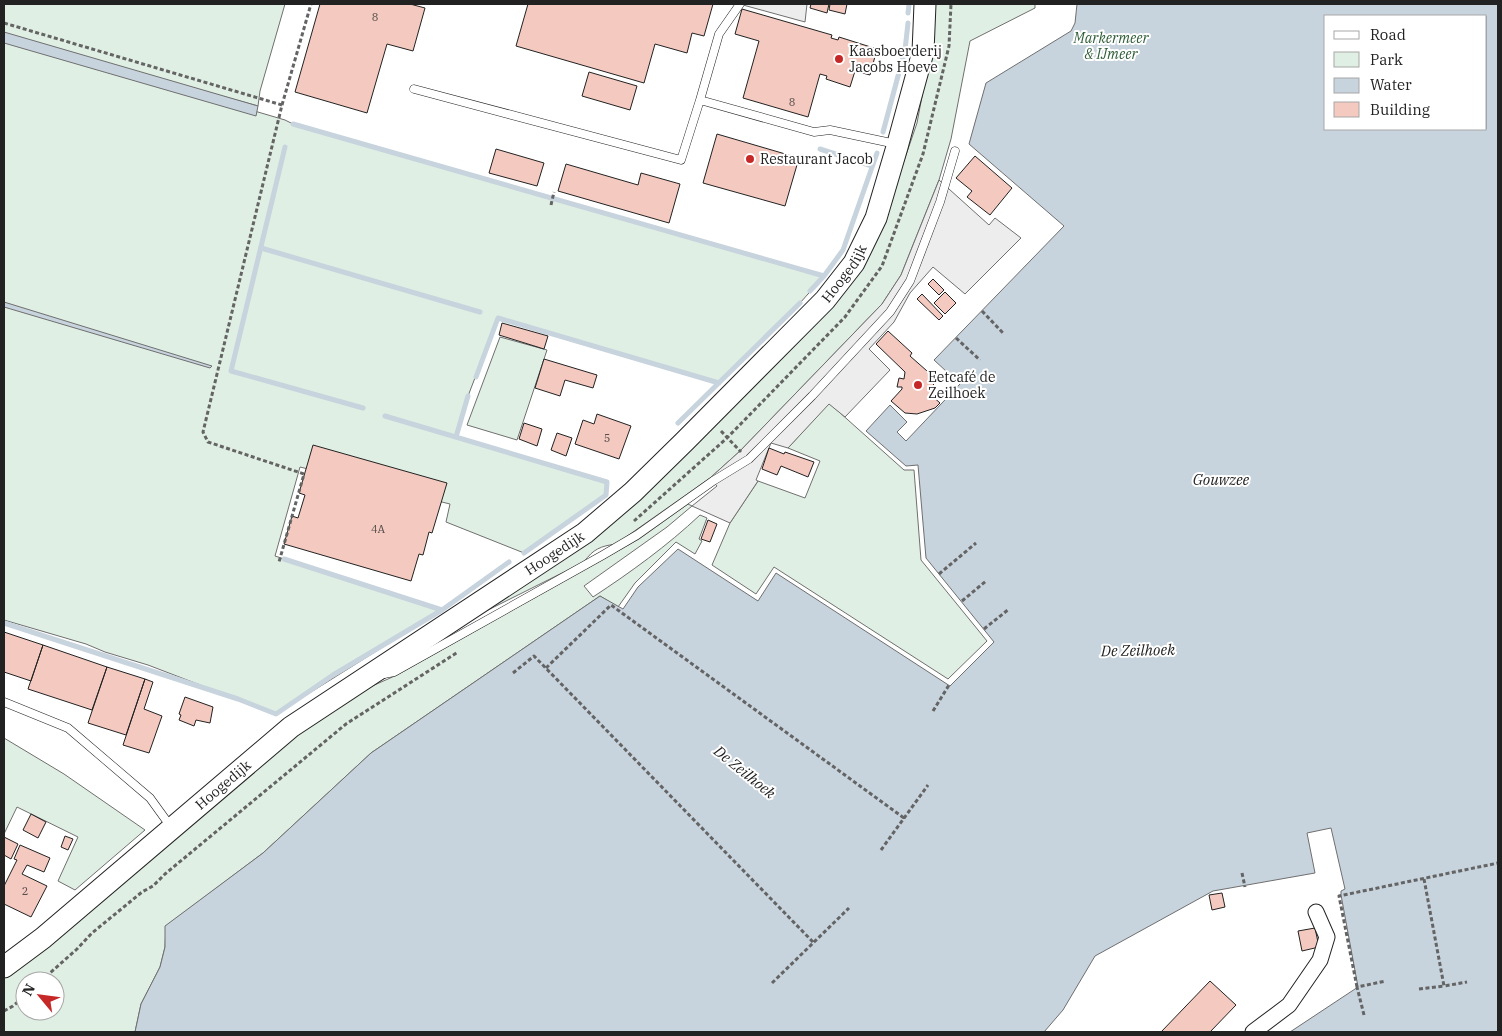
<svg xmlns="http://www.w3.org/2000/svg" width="1502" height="1036" viewBox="0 0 1502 1036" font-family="'IBM Plex Serif',serif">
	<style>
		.green { fill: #e0efe3; stroke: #6f6f6f; fill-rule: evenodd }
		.parking { fill: #ededed; stroke: #6f6f6f }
		.water { fill: #c7d3dd; stroke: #6f6f6f; fill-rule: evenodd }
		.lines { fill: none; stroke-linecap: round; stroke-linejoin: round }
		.stream { stroke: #c7d3dd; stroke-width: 5 }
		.building { fill: #f3c9c0; stroke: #222 }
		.lane-casing { stroke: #222; stroke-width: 9 }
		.street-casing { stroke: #222; stroke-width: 17 }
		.secondary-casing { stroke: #222; stroke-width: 23 }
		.path { stroke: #646464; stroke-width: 3; stroke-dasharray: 4 2.5; stroke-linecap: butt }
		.lane { stroke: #fff; stroke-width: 8 }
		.street { stroke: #fff; stroke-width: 15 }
		.secondary { stroke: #fff; stroke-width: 21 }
		.poi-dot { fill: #c62828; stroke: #fff; stroke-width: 2 }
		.labels { text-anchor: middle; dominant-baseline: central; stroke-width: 4; stroke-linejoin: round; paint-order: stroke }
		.number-label { font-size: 11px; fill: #564c4a }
		.park-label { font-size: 14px; font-style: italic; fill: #2f5e38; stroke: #fff }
		.poi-label { font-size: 14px; fill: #222; stroke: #fff; text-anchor: start }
		.street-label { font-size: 14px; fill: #222; stroke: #fff }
		.water-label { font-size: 15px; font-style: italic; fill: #222; stroke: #fff }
	</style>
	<rect width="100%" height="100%" fill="#fff"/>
	<!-- green -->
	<path class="green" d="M 4,4 L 285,4 L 260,91 L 258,106 L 4,36 Z
		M 934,4 L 1035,4 L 1035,8 L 970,41 L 951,139 L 939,180 L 901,275 L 882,304 L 740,451 L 710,478 L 616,544 C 601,546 593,549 584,562 L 480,614 L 737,398 L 887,210 L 917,123 L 932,43 Z
		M 4,37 L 285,120 L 293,124 L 824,276 L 800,303 L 719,383 L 498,318 L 468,396 L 456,437 L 607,482 L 606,495 L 524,553 L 446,522 L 450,504 L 300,467 L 275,556 L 442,610 L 276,714 L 148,665 L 105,652 L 86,644 L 4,620 Z
		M 500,337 L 547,350 L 517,440 L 467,425 Z
		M 829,403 L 904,470 L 914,470 L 921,560 L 987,641 L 948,679 L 774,567 L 756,594 L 712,565 L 730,523 L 758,481 L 805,498 L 820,461 L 788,448 Z
		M 688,504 L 692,506 L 667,527 L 584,586 L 593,597 C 631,572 667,546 700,515 L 707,518 L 699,539 L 702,541 L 695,554 L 676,542 L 635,583 L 618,607 L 600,596 L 371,753 L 263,853 L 166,926 L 165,947 L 160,967 L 141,1004 L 135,1032 L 4,1032 L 4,978 L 250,770 L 354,694 L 397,675 L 639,539 ZM 25,981 L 55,981 L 55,1011 L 25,1011 Z
		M 4,738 L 64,774 L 145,830 L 75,890 L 58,881 L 78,837 L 17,807 L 4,834 Z"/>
	<!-- parking -->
	<path class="parking" d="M 743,4 L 807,4 L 805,22 L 743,5 Z
		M 939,180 L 989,225 L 995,218 L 1021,238 L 965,294 L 933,267 L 910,293 L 894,322 L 869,349 L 890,370 L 845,417 L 829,404 L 788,448 L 771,443 L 756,480 L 758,481 L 730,523 L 692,506 L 717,486 L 710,478 L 740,451 L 882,304 L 901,275 Z"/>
	<!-- water -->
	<path class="water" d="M 1077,4 L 1498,4 L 1498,1032 L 1290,1032 L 1358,987 L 1341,895 L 1341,891 L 1345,889 L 1331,828 L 1307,833 L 1315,873 L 1213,891 L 1095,956 L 1063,1010 L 1044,1032 L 135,1032 L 141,1004 L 160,967 L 165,947 L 165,926 L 263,853 L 371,753 L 600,596 L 623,609 L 638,587 L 678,549 L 758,601 L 776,573 L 950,686 L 994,642 L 926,558 L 918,465 L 906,466 L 866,431 L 890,405 L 907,422 L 897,432 L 906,441 L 960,384 L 934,360 L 1064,226 L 969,144 L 986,83 L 1071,31 L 1075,23 ZM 1326,16 L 1486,16 L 1486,129 L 1326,129 Z
		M 4,32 L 258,106 L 256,116 L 4,43 Z
		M 4,302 L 212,366 L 210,368 L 4,307 Z"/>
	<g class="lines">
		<!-- stream -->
		<path class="stream" d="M 908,13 L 909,4
			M 293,124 L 824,276
			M 883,132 L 905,50 L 908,23
			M 285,147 L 231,371 L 363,408
			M 820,149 L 872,166
			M 261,248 L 480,312
			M 810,291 L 824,276 L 843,250 L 877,153
			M 476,377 L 498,318 L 719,383
			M 385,416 L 607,482 L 606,495 L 524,553
			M 678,423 L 800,303
			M 456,437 L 468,396
			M 284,559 L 442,610
			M 4,623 L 238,699 L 276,714 L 333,675 L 442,610 L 509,562"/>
	</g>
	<!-- building -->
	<path class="building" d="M 320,4 L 410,4 L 425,8 L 413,51 L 387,44 L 367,113 L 295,92 Z
		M 528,4 L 713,4 L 704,36 L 692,33 L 687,53 L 655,44 L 644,83 L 516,46 Z
		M 811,4 L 829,4 L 827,13 L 810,8 Z
		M 830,4 L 847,4 L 845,14 L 829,10 Z
		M 742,9 L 832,35 L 831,38 L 838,40 L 839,37 L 877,49 L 870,75 L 855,71 L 850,87 L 826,79 L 827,76 L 820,74 L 808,117 L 743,98 L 759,41 L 735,34 Z
		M 589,72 L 637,86 L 630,110 L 582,96 Z
		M 717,134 L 799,158 L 785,206 L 703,183 Z
		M 496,149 L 544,163 L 537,186 L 489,173 Z
		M 975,156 L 1012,188 L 990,215 L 967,197 L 972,191 L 956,178 Z
		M 566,164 L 638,185 L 641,173 L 680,184 L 669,223 L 558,191 Z
		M 933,279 L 944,290 L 939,295 L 928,284 Z
		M 945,292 L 956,303 L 945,314 L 934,303 Z
		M 922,294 L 943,316 L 939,320 L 917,299 Z
		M 502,323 L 548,336 L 544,349 L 499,335 Z
		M 888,331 L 912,353 L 910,356 L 935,378 L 931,395 L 940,403 L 935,408 L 917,414 L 905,413 L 891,401 L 902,389 L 902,387 L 897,387 L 899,378 L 904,379 L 905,372 L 876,344 Z
		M 544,359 L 597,375 L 593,388 L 565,380 L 560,396 L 535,388 Z
		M 597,414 L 631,426 L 619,459 L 575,444 L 583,420 L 594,424 Z
		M 524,423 L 542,429 L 537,446 L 519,439 Z
		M 557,433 L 572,438 L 566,456 L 551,450 Z
		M 313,445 L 447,483 L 432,533 L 429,532 L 423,555 L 419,554 L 411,581 L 284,544 L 292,516 L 298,518 L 305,495 L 299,493 Z
		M 769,448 L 784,454 L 785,452 L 814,462 L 808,477 L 781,466 L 777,475 L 762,469 Z
		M 708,520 L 717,524 L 710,542 L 701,539 Z
		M 4,632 L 43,645 L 31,681 L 4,672 Z
		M 43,645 L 107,667 L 92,710 L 28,689 Z
		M 107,667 L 145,679 L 126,735 L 88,723 Z
		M 145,679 L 153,682 L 144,709 L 162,716 L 149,753 L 123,745 Z
		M 185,697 L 213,707 L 210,723 L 196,720 L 194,726 L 179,720 L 181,715 L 179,714 Z
		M 31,814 L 46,822 L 38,838 L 23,830 Z
		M 65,836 L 73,839 L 68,850 L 61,847 Z
		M 4,837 L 18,844 L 11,859 L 4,855 Z
		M 20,845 L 50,858 L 44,872 L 27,865 L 22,874 L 47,886 L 31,917 L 4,904 L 4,886 L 17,860 L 14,859 Z
		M 1222,893 L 1225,907 L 1212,910 L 1209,895 Z
		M 1315,928 L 1319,947 L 1302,951 L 1298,931 Z
		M 1210,981 L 1236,1005 L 1210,1032 L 1161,1032 Z"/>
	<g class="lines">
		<defs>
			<path id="lane" d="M 414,89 L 681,160 L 700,100 L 814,132 L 830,130 L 896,144
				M 700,100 L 719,34 L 740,4
				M 384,674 L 394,672 L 603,555 L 637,535 L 713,481 L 749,459 L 812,396 L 890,312 L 910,281 L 940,202 L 955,151
				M 4,702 L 68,728 L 150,798 L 171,827"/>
			<path id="street" d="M 1253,1032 L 1289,1005 L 1320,960 L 1327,937 L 1316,912"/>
			<g id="secondary">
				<path id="s1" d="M 4,967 L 43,938 L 291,727 L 585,533 L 633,492 L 685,441 L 825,300 L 854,263 L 876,218 L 897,147 L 923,52 L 925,4"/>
			</g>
		</defs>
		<!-- lane casing -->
		<use href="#lane" class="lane-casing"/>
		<!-- street casing -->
		<use href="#street" class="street-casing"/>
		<!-- secondary casing -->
		<use href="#secondary" class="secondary-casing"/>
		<!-- path -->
		<path class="path" d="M 4,23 L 282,105 L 203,432 L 208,442 L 304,474 L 279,562
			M 282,105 L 311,4
			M 551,205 L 554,192
			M 982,311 L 1003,333
			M 956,338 L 980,360
			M 721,431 L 741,452
			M 634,521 L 727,438 L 845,317 L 882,266 L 923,154 L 949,46 L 951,4
			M 939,574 L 976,543
			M 962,601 L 986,581
			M 984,629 L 1009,609
			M 546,668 L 611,605 L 904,818
			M 513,673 L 534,656 L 814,943
			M 933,711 L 949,685
			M 881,850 L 928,785
			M 1242,873 L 1245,887
			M 1424,879 L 1444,986 L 1467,982
			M 41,981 L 77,949 L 92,933 L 142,892 L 153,886 L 165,874 L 346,724 L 458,652
			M 772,983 L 849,908
			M 1357,987 L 1339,896 L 1498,863
			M 1419,989 L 1444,986
			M 4,1011 L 13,1006 L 25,996
			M 1364,1015 L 1357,987 L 1386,981"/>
		<!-- lane -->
		<use href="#lane" class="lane"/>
		<!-- street -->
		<use href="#street" class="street"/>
		<!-- secondary -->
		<use href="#secondary" class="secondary"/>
	</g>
	<!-- markers -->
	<g class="poi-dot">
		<circle cx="839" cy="59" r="5"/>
		<circle cx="750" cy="159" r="5"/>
		<circle cx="918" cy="385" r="5"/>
	</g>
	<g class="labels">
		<!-- number labels -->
		<g class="number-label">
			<text x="375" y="17">8</text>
			<text x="792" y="102">8</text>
			<text x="607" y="438">5</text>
			<text x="378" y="529">4A</text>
			<text x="25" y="891">2</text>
		</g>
		<!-- park labels -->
		<g class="park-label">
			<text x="1111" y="38">Markermeer<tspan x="1111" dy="16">&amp; IJmeer</tspan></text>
		</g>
		<!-- poi labels -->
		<g class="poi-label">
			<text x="849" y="51">Kaasboerderij<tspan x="849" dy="16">Jacobs Hoeve</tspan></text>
			<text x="760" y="159">Restaurant Jacob</text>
			<text x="928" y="377">Eetcafé de<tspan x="928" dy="16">Zeilhoek</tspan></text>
		</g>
		<!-- street labels -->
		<g class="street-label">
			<text stroke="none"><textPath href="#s1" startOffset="1094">Hoogedijk</textPath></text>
			<text stroke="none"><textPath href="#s1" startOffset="690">Hoogedijk</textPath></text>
			<text stroke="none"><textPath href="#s1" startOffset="285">Hoogedijk</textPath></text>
		</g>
		<!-- water labels -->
		<g class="water-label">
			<text x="1221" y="479">Gouwzee</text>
			<text transform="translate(1138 650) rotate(-1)">De Zeilhoek</text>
			<text transform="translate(745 772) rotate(39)">De Zeilhoek</text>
		</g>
	</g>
	<!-- border -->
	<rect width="1502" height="1036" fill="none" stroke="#222222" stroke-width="10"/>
	<!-- legend -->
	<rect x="1324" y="15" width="162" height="115" fill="#ffffff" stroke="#a7a7a7"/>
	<rect x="1334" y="31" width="25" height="8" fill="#ffffff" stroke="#a7a7a7"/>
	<text x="1370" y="40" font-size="15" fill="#222222">Road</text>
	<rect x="1334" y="52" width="25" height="15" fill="#e0efe3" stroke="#a7a7a7"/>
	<text x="1370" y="65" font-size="15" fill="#222222">Park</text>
	<rect x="1334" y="78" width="25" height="15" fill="#c7d3dd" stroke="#a7a7a7"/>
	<text x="1370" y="90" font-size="15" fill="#222222">Water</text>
	<rect x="1334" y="102" width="25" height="15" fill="#f3c9c0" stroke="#a7a7a7"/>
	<text x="1370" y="115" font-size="15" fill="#222222">Building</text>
	<!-- north arrow -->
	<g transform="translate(40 996) rotate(299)"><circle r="24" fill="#ffffff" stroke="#a7a7a7"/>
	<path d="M0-4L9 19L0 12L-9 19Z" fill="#c62828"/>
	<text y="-8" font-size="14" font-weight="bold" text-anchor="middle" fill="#222222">N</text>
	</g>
</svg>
